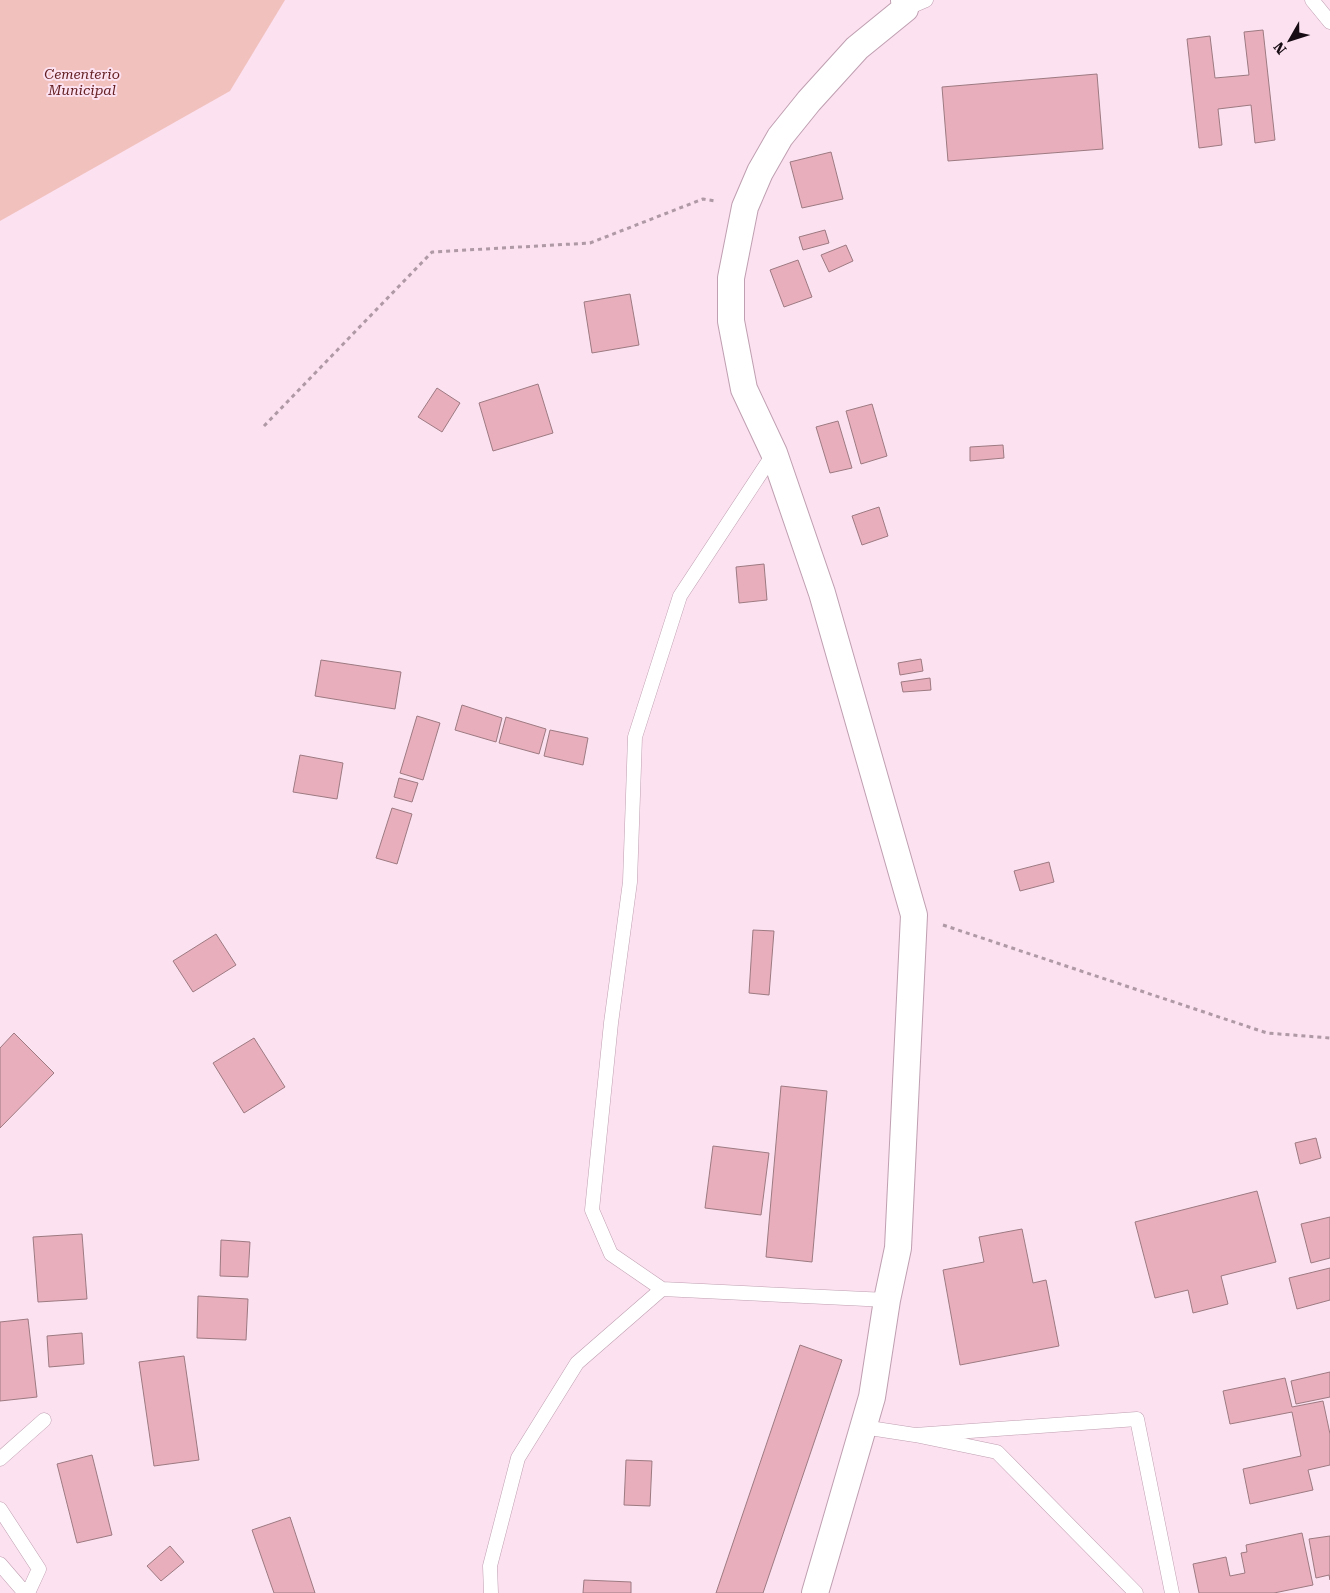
<svg xmlns="http://www.w3.org/2000/svg" width="1330" height="1593" viewBox="0 0 1330 1593" font-family="'Roboto Serif',serif">
	<style>
		.green { fill: #f1c1be }
		.building { fill: #e8aebc; stroke: #9d7a82 }
		.lines { fill: none; stroke-linecap: round; stroke-linejoin: round }
		.service-casing { stroke: #bf9fb1; stroke-width: 15 }
		.minor-casing { stroke: #bf9fb1; stroke-width: 28 }
		.path { stroke: #af99a5; stroke-width: 3; stroke-dasharray: 4 4; stroke-linecap: butt }
		.service { stroke: #fff; stroke-width: 14 }
		.minor { stroke: #fff; stroke-width: 26 }
		.labels { text-anchor: middle; dominant-baseline: central; stroke-width: 4; stroke-linejoin: round; paint-order: stroke }
		.park-label { font-size: 14px; font-style: italic; fill: #621d20; stroke: #fce1f0 }
	</style>
	<rect width="100%" height="100%" fill="#fce1f0"/>
	<!-- green -->
	<path class="green" d="M 0,0 L 285,0 L 230,91 L 0,221 Z"/>
	<!-- building -->
	<path class="building" d="M 1263,30 L 1275,140 L 1255,143 L 1251,105 L 1218,109 L 1222,145 L 1199,148 L 1187,39 L 1210,36 L 1215,78 L 1249,75 L 1244,32 Z
		M 1097,74 L 1103,149 L 948,161 L 942,87 Z
		M 831,152 L 843,199 L 802,208 L 790,162 Z
		M 825,230 L 829,243 L 803,250 L 799,237 Z
		M 846,245 L 853,261 L 829,272 L 821,255 Z
		M 798,260 L 812,297 L 784,307 L 770,270 Z
		M 630,294 L 639,345 L 592,353 L 584,302 Z
		M 538,384 L 553,433 L 493,451 L 479,403 Z
		M 437,388 L 460,403 L 442,432 L 418,417 Z
		M 872,404 L 887,456 L 861,464 L 846,411 Z
		M 838,421 L 852,468 L 830,473 L 816,427 Z
		M 1003,445 L 1004,458 L 970,461 L 970,447 Z
		M 879,507 L 888,536 L 862,545 L 852,516 Z
		M 764,564 L 767,600 L 739,603 L 736,567 Z
		M 921,659 L 923,671 L 900,675 L 898,663 Z
		M 321,660 L 401,672 L 395,709 L 315,696 Z
		M 930,678 L 931,690 L 903,692 L 901,682 Z
		M 462,705 L 502,718 L 496,742 L 455,730 Z
		M 417,716 L 440,723 L 423,780 L 400,773 Z
		M 506,717 L 546,729 L 539,754 L 499,743 Z
		M 550,730 L 588,738 L 583,765 L 544,756 Z
		M 300,755 L 343,763 L 337,799 L 293,792 Z
		M 399,778 L 418,783 L 412,802 L 394,797 Z
		M 392,808 L 412,814 L 397,864 L 376,858 Z
		M 1049,862 L 1054,882 L 1020,891 L 1014,871 Z
		M 753,930 L 774,931 L 769,995 L 749,993 Z
		M 216,934 L 236,965 L 193,992 L 173,961 Z
		M 14,1033 L 54,1073 L 0,1128 L 0,1048 Z
		M 254,1038 L 285,1087 L 244,1113 L 213,1063 Z
		M 781,1086 L 827,1091 L 812,1262 L 766,1257 Z
		M 1316,1138 L 1321,1158 L 1300,1164 L 1295,1143 Z
		M 713,1146 L 769,1153 L 761,1215 L 705,1208 Z
		M 1257,1191 L 1276,1262 L 1221,1276 L 1228,1304 L 1193,1313 L 1188,1290 L 1155,1298 L 1135,1222 Z
		M 1330,1217 L 1330,1258 L 1311,1263 L 1301,1224 Z
		M 1022,1229 L 1033,1283 L 1046,1280 L 1059,1346 L 960,1365 L 943,1270 L 984,1262 L 979,1237 Z
		M 82,1234 L 87,1299 L 38,1302 L 33,1237 Z
		M 221,1240 L 250,1242 L 248,1277 L 220,1276 Z
		M 1330,1268 L 1330,1300 L 1297,1309 L 1289,1278 Z
		M 198,1296 L 248,1299 L 246,1340 L 197,1338 Z
		M 28,1319 L 37,1397 L 0,1401 L 0,1322 Z
		M 82,1333 L 84,1364 L 49,1367 L 47,1336 Z
		M 800,1345 L 842,1360 L 763,1593 L 716,1593 Z
		M 184,1356 L 199,1460 L 154,1466 L 139,1362 Z
		M 1330,1372 L 1330,1397 L 1296,1404 L 1291,1381 Z
		M 1285,1378 L 1292,1407 L 1323,1401 L 1330,1434 L 1330,1465 L 1308,1470 L 1313,1490 L 1250,1504 L 1243,1469 L 1301,1456 L 1292,1412 L 1230,1424 L 1223,1391 Z
		M 92,1455 L 112,1535 L 77,1543 L 57,1464 Z
		M 626,1460 L 652,1461 L 650,1506 L 624,1505 Z
		M 290,1517 L 315,1593 L 274,1593 L 252,1530 Z
		M 1302,1533 L 1313,1585 L 1274,1593 L 1199,1593 L 1193,1564 L 1226,1557 L 1230,1576 L 1245,1573 L 1241,1553 L 1247,1552 L 1246,1545 Z
		M 1330,1536 L 1330,1580 L 1329,1575 L 1316,1578 L 1309,1539 Z
		M 170,1546 L 184,1562 L 161,1581 L 147,1566 Z
		M 584,1580 L 631,1582 L 631,1593 L 583,1593 Z"/>
	<g class="lines">
		<defs>
			<path id="service" d="M 1312,0 L 1330,22
				M 905,9 L 926,0
				M 774,453 L 680,596 L 635,737 L 630,882 L 611,1023 L 592,1210 L 611,1254 L 662,1289 L 887,1300
				M 863,1427 L 915,1435 L 997,1452 L 1136,1593
				M 915,1435 L 1137,1419 L 1172,1593
				M 0,1459 L 44,1420
				M 0,1509 L 39,1569 L 28,1593
				M 0,1564 L 25,1593
				M 491,1593 L 490,1566 L 518,1458 L 577,1363 L 662,1289"/>
			<path id="minor" d="M 815,1593 L 872,1397 L 887,1300 L 898,1248 L 914,915 L 822,593 L 774,453 L 744,389 L 731,321 L 731,278 L 745,207 L 760,172 L 780,137 L 809,101 L 857,48 L 905,9 L 904,0"/>
		</defs>
		<!-- service casing -->
		<use href="#service" class="service-casing"/>
		<!-- minor casing -->
		<use href="#minor" class="minor-casing"/>
		<!-- path -->
		<path class="path" d="M 264,426 L 432,252 L 590,243 L 703,199 L 715,201
			M 943,925 L 1267,1033 L 1330,1038"/>
		<!-- service -->
		<use href="#service" class="service"/>
		<!-- minor -->
		<use href="#minor" class="minor"/>
	</g>
	<g class="labels">
		<!-- park labels -->
		<g class="park-label">
			<text x="82" y="74">Cementerio<tspan x="82" dy="16">Municipal</tspan></text>
		</g>
	</g>
	<!-- north arrow -->
	<g transform="translate(1290 40) rotate(231)" stroke="#fce1f0" stroke-width="4" paint-order="stroke">
	<path d="M0-4L9 19L0 12L-9 19Z" fill="#170c13"/>
	<text y="-8" font-size="14" font-weight="bold" text-anchor="middle" fill="#170c13">N</text>
	</g>
</svg>
